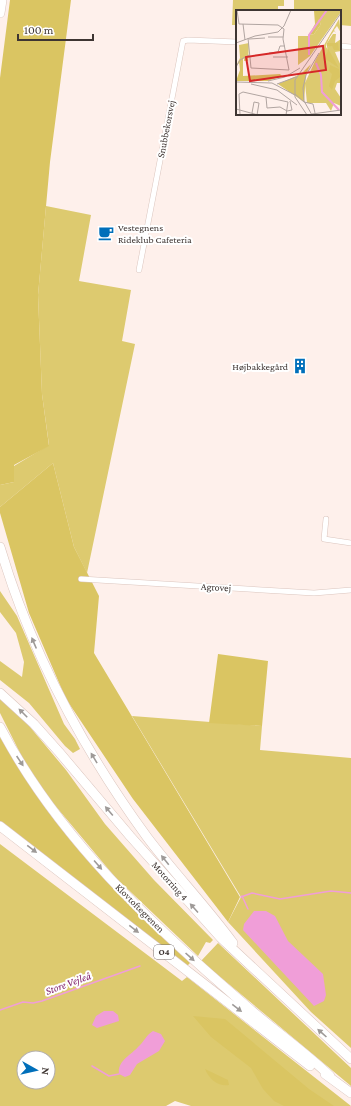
<svg xmlns="http://www.w3.org/2000/svg" width="351" height="1106" viewBox="0 0 351 1106" font-family="'Crimson Pro',serif">
	<style>
		.green { fill: #ddca6f; fill-rule: evenodd }
		.forest { fill: #dac562 }
		.water { fill: #f09ed8 }
		.lines { fill: none; stroke-linecap: round; stroke-linejoin: round }
		.stream { stroke: #f09ed8; stroke-width: 1.5 }
		.street-casing { stroke: #dbc5be; stroke-width: 6 }
		.highway-casing { stroke: #dbc5be; stroke-width: 10 }
		.street { stroke: #fff; stroke-width: 5 }
		.highway { stroke: #fff; stroke-width: 9 }
		.oneway { fill: #9e9a98 }
		.labels { text-anchor: middle; dominant-baseline: central; stroke-width: 4; stroke-linejoin: round; paint-order: stroke }
		.shield { fill: #fff; stroke: #787270; stroke-width: 1 }
		.shield-label { font-size: 9px; font-weight: bold; fill: #3e3532 }
		.street-label { font-size: 10px; fill: #3e3532; stroke: #fff }
		.poi-label { font-size: 10px; fill: #3e3532; stroke: #fff; text-anchor: start }
		.water-label { font-size: 11px; font-style: italic; fill: #81236c; stroke: #fff }
		.inset-river { fill: none; stroke: #f09ed8; stroke-width: 2 }
		.inset-road { fill: none; stroke: #b1a5a1; stroke-width: 1 }
		.view { fill: #d62828; fill-opacity: 0.15; stroke: #d62828; stroke-width: 2 }
		.inset-edge { fill: none; stroke: #3e3532; stroke-width: 2 }
	</style>
	<rect width="100%" height="100%" fill="#fef0eb"/>
	<!-- green -->
	<path class="green" d="M 233,0 L 284,0 L 284,6 L 278,6 L 278,11 L 237,11 L 237,25 L 232,25 Z
		M 294,0 L 351,0 L 351,26 L 340,25 L 340,11 L 294,11 Z
		M 46,206 L 91,215 L 79,281 L 131,290 L 122,341 L 135,344 L 87,573 L 74,547 L 53,463 L 0,507 L 0,485 L 14,482 L 14,466 L 49,445 L 42,394 L 38,295 Z
		M 0,591 L 17,616 L 64,724 L 75,739 L 80,749 L 73,753 L 65,746 L 29,703 L 0,680 L 0,661 L 22,677 L 24,662 L 16,633 L 0,612 Z
		M 0,698 L 20,715 L 66,770 L 105,824 L 154,880 L 213,940 L 210,943 L 206,942 L 198,956 L 115,877 L 48,797 L 22,757 L 0,713 Z
		M 132,716 L 262,726 L 260,750 L 351,758 L 351,1048 L 311,1012 L 228,922 L 241,897 Z
		M 0,844 L 182,981 L 187,977 L 351,1106 L 191,1106 L 175,1101 L 166,1106 L 0,1106 ZM 24,1058 L 48,1058 L 48,1082 L 24,1082 Z
		M 218,943 L 351,1068 L 351,1086 L 201,961 Z"/>
	<!-- forest -->
	<path class="forest" d="M 10,0 L 71,0 L 50,162 L 38,295 L 42,394 L 49,446 L 14,465 L 14,482 L 0,485 L 0,78 Z
		M 53,463 L 74,547 L 99,596 L 94,653 L 240,897 L 228,922 L 133,799 L 66,699 L 29,613 L 0,513 L 0,507 Z
		M 218,654 L 268,661 L 262,726 L 209,723 Z
		M 0,737 C 18,768 37,798 59,826 C 98,876 143,920 190,963 L 187,966 L 0,823 Z
		M 193,1016 L 225,1019 L 309,1089 L 334,1106 L 284,1106 L 274,1101 L 263,1089 L 251,1068 L 211,1037 Z
		M 205,1069 L 228,1080 L 229,1085 C 218,1087 209,1079 205,1069 Z"/>
	<!-- water -->
	<path class="water" d="M 254,911 L 266,911 L 275,916 L 288,941 L 323,974 L 326,995 L 324,1001 L 314,1006 L 243,930 L 244,924 Z
		M 104,1011 L 113,1011 L 118,1015 L 119,1021 L 97,1028 L 92,1025 L 96,1016 Z
		M 153,1031 L 161,1034 L 165,1041 L 159,1051 L 137,1064 L 130,1075 L 125,1077 L 119,1074 C 117,1061 131,1055 138,1047 C 144,1042 146,1035 153,1031 Z"/>
	<g class="lines">
		<!-- stream -->
		<path class="stream" d="M 242,896 L 248,909
			M 241,897 L 252,893 L 280,899 L 331,891 L 351,893
			M 0,1010 L 23,1002 L 33,1003 L 42,1001 L 140,966
			M 92,1066 L 109,1076 L 119,1074"/>
		<defs>
			<path id="street" d="M 340,46 L 351,47
				M 139,270 L 183,41 L 188,40 L 237,42
				M 326,519 L 324,539 L 351,543
				M 81,579 L 314,593 L 351,590"/>
			<path id="highway" d="M 0,13 L 2,0
				M 0,547 C 31,652 82,748 147,837 C 174,873 206,906 233,943
				M 0,693 L 34,724 L 59,752 L 130,836 L 221,938 L 351,1059
				M 0,727 C 58,838 151,924 244,1004 C 272,1029 303,1050 330,1076
				M 0,826 L 310,1066
				M 325,1074 L 351,1093"/>
		</defs>
		<!-- street casing -->
		<use href="#street" class="street-casing"/>
		<!-- highway casing -->
		<use href="#highway" class="highway-casing"/>
		<!-- street -->
		<use href="#street" class="street"/>
		<!-- highway -->
		<use href="#highway" class="highway"/>
	</g>
	<!-- one-way arrows -->
	<defs><path id="oneway-solid" d="M-6-.8H1V-3.2L6.5 0L1 3.2V.8H-6Z"/></defs>
	<g class="oneway">
		<use href="#oneway-solid" transform="translate(34 643) rotate(-113)"/>
		<use href="#oneway-solid" transform="translate(23 713) rotate(-135)"/>
		<use href="#oneway-solid" transform="translate(94 758) rotate(-121)"/>
		<use href="#oneway-solid" transform="translate(20 761) rotate(56)"/>
		<use href="#oneway-solid" transform="translate(109 811) rotate(-130)"/>
		<use href="#oneway-solid" transform="translate(32 849) rotate(37)"/>
		<use href="#oneway-solid" transform="translate(165 860) rotate(-129)"/>
		<use href="#oneway-solid" transform="translate(98 865) rotate(49)"/>
		<use href="#oneway-solid" transform="translate(194 908) rotate(-132)"/>
		<use href="#oneway-solid" transform="translate(134 929) rotate(38)"/>
		<use href="#oneway-solid" transform="translate(190 957) rotate(42)"/>
		<use href="#oneway-solid" transform="translate(237 1008) rotate(38)"/>
		<use href="#oneway-solid" transform="translate(322 1033) rotate(-138)"/>
	</g>
	<!-- icons -->
	<defs>
		<symbol id="cafe-bare" viewBox="-9 -9 18 18"><path d="M-5.5-4.5H6V0H3Q3 3.5 0 3.5H-2.5Q-5.5 3.5-5.5 0ZM3-3.2v2h1.7v-2ZM-6 4.5H4V6H-6Z" fill="#006fba" stroke="#fff" stroke-width="2.5" paint-order="stroke"/></symbol>
		<symbol id="building-bare" viewBox="-9 -9 18 18"><path d="M-4-6H4V6H1V3H-1V6H-4ZM-2.5-4.3h1.7v1.8h-1.7ZM.8-4.3h1.7v1.8H.8ZM-2.5-1h1.7V.8h-1.7ZM.8-1h1.7V.8H.8Z" fill="#006fba" stroke="#fff" stroke-width="2.5" paint-order="stroke"/></symbol>
	</defs>
	<g fill-rule="evenodd">
		<use href="#cafe-bare" x="95" y="222" width="22" height="22"/>
		<use href="#building-bare" x="289" y="355" width="22" height="22"/>
	</g>
	<g class="labels">
		<!-- shield labels -->
		<rect class="shield" x="154" y="945" width="20" height="14" rx="3"/>
		<g class="shield-label">
			<text x="164" y="952">O4</text>
		</g>
		<!-- street labels -->
		<g class="street-label">
			<text transform="translate(166 129) rotate(-79)">Snubbekorsvej</text>
			<text transform="translate(216 587) rotate(3)">Agrovej</text>
			<text transform="translate(170 881) rotate(48)">Motorring 4</text>
			<text transform="translate(140 908) rotate(45)">Klovtoftegrenen</text>
		</g>
		<!-- poi labels -->
		<g class="poi-label">
			<text x="118" y="227">Vestegnens<tspan x="118" dy="12">Rideklub Cafeteria</tspan></text>
			<text x="288" y="366" text-anchor="end">Højbakkegård</text>
		</g>
		<!-- water labels -->
		<g class="water-label">
			<text transform="translate(68 983) rotate(-20)">Store Vejleå</text>
		</g>
	</g>
	<!-- overview -->
	<g transform="translate(236 10)">
		<rect width="105" height="105" fill="#fef0eb"/>
		<path d="M 90,0 L 105,0 L 105,2 L 74,46 L 62,55 L 62,26 L 72,26 L 74,22 L 73,25 L 78,24 L 85,14 L 82,10 ZM 103,9 L 105,23 L 101,16 L 98,20 L 100,23 L 98,21 L 90,32 L 90,37 L 92,40 L 91,37 L 96,35 L 98,38 L 101,33 L 92,35 L 91,33 L 97,24 L 100,24 L 99,33 L 105,29 L 105,41 L 99,42 L 105,56 L 105,73 L 101,73 L 99,79 L 105,88 L 105,96 L 98,93 L 95,101 L 90,93 L 71,93 L 69,73 L 80,49 ZM 13,33 L 12,51 L 8,51 L 8,48 L 0,56 L 4,48 L 3,35 Z" fill="#ddca6f"/>
		<path d="M 90,0 L 87,8 L 82,10 L 85,14 L 78,24 L 73,25 L 79,14 L 78,1 ZM 97,20 L 91,33 L 102,33 L 103,40 L 98,40 L 96,36 L 91,37 L 103,58 L 88,48 L 92,41 L 90,32 ZM 7,48 L 7,66 L 44,64 L 46,66 L 32,71 L 0,71 L 4,60 L 3,51 ZM 75,54 L 70,64 L 68,92 L 42,74 L 65,64 ZM 94,55 L 103,59 L 104,67 L 99,71 L 96,80 L 93,76 L 96,64 L 93,61 Z" fill="#dac562"/>
		<path class="inset-river" d="M 73,45 L 73,25 L 91,0M 80,53 L 85,65 L 86,82 L 103,100"/>
		<path class="inset-road" d="M 1,0 L 3,14 L 42,15 L 48,19 L 47,29 L 53,60 L 15,58 L 12,28M 7,14 L 9,30M 32,27 L 47,27M 13,29 L 29,28M 0,33 L 19,26 L 42,22 L 48,16 L 55,0M 33,43 L 42,42 L 44,36 L 49,36M 37,47 L 52,47M 0,57 L 4,50 L 13,45M 32,71 L 49,67 L 64,58M 0,72 L 36,73 L 59,85M 15,74 L 41,80 L 61,95M 41,74 L 60,67M 59,84 L 68,92 L 77,94 L 79,103M 30,87 L 31,98 L 44,97 L 51,101M 0,99 L 22,105M 51,101 L 56,100 L 54,91M 16,103 L 18,92 L 23,93 L 21,105M 76,104 L 105,100M 4,105 L 3,84 L 7,82 L 52,92 L 50,105M 71,105 L 59,87 L 59,70 L 105,3M 76,105 L 68,91 L 67,78 L 70,65 L 83,43"/>
		<path class="view" d="M 87,36 L 90,60 L 14,71 L 10,47 Z"/>
		<rect width="105" height="105" class="inset-edge"/>
	</g>
	<!-- north arrow -->
	<g transform="translate(36 1070) rotate(98)"><circle r="19" fill="#ffffff" stroke="#b2aead"/>
	<path d="M0-3L7 15L0 10L-7 15Z" fill="#006fba"/>
	<text y="-6" font-size="11" font-weight="bold" text-anchor="middle" fill="#3e3532">N</text>
	</g>
	<!-- scale -->
	<path d="M18 34v6h75v-6" fill="none" stroke="#3e3532" stroke-width="2"/>
	<text x="24" y="34" font-size="12" fill="#3e3532" stroke="#ffffff" stroke-width="3" paint-order="stroke">100 m</text>
</svg>
